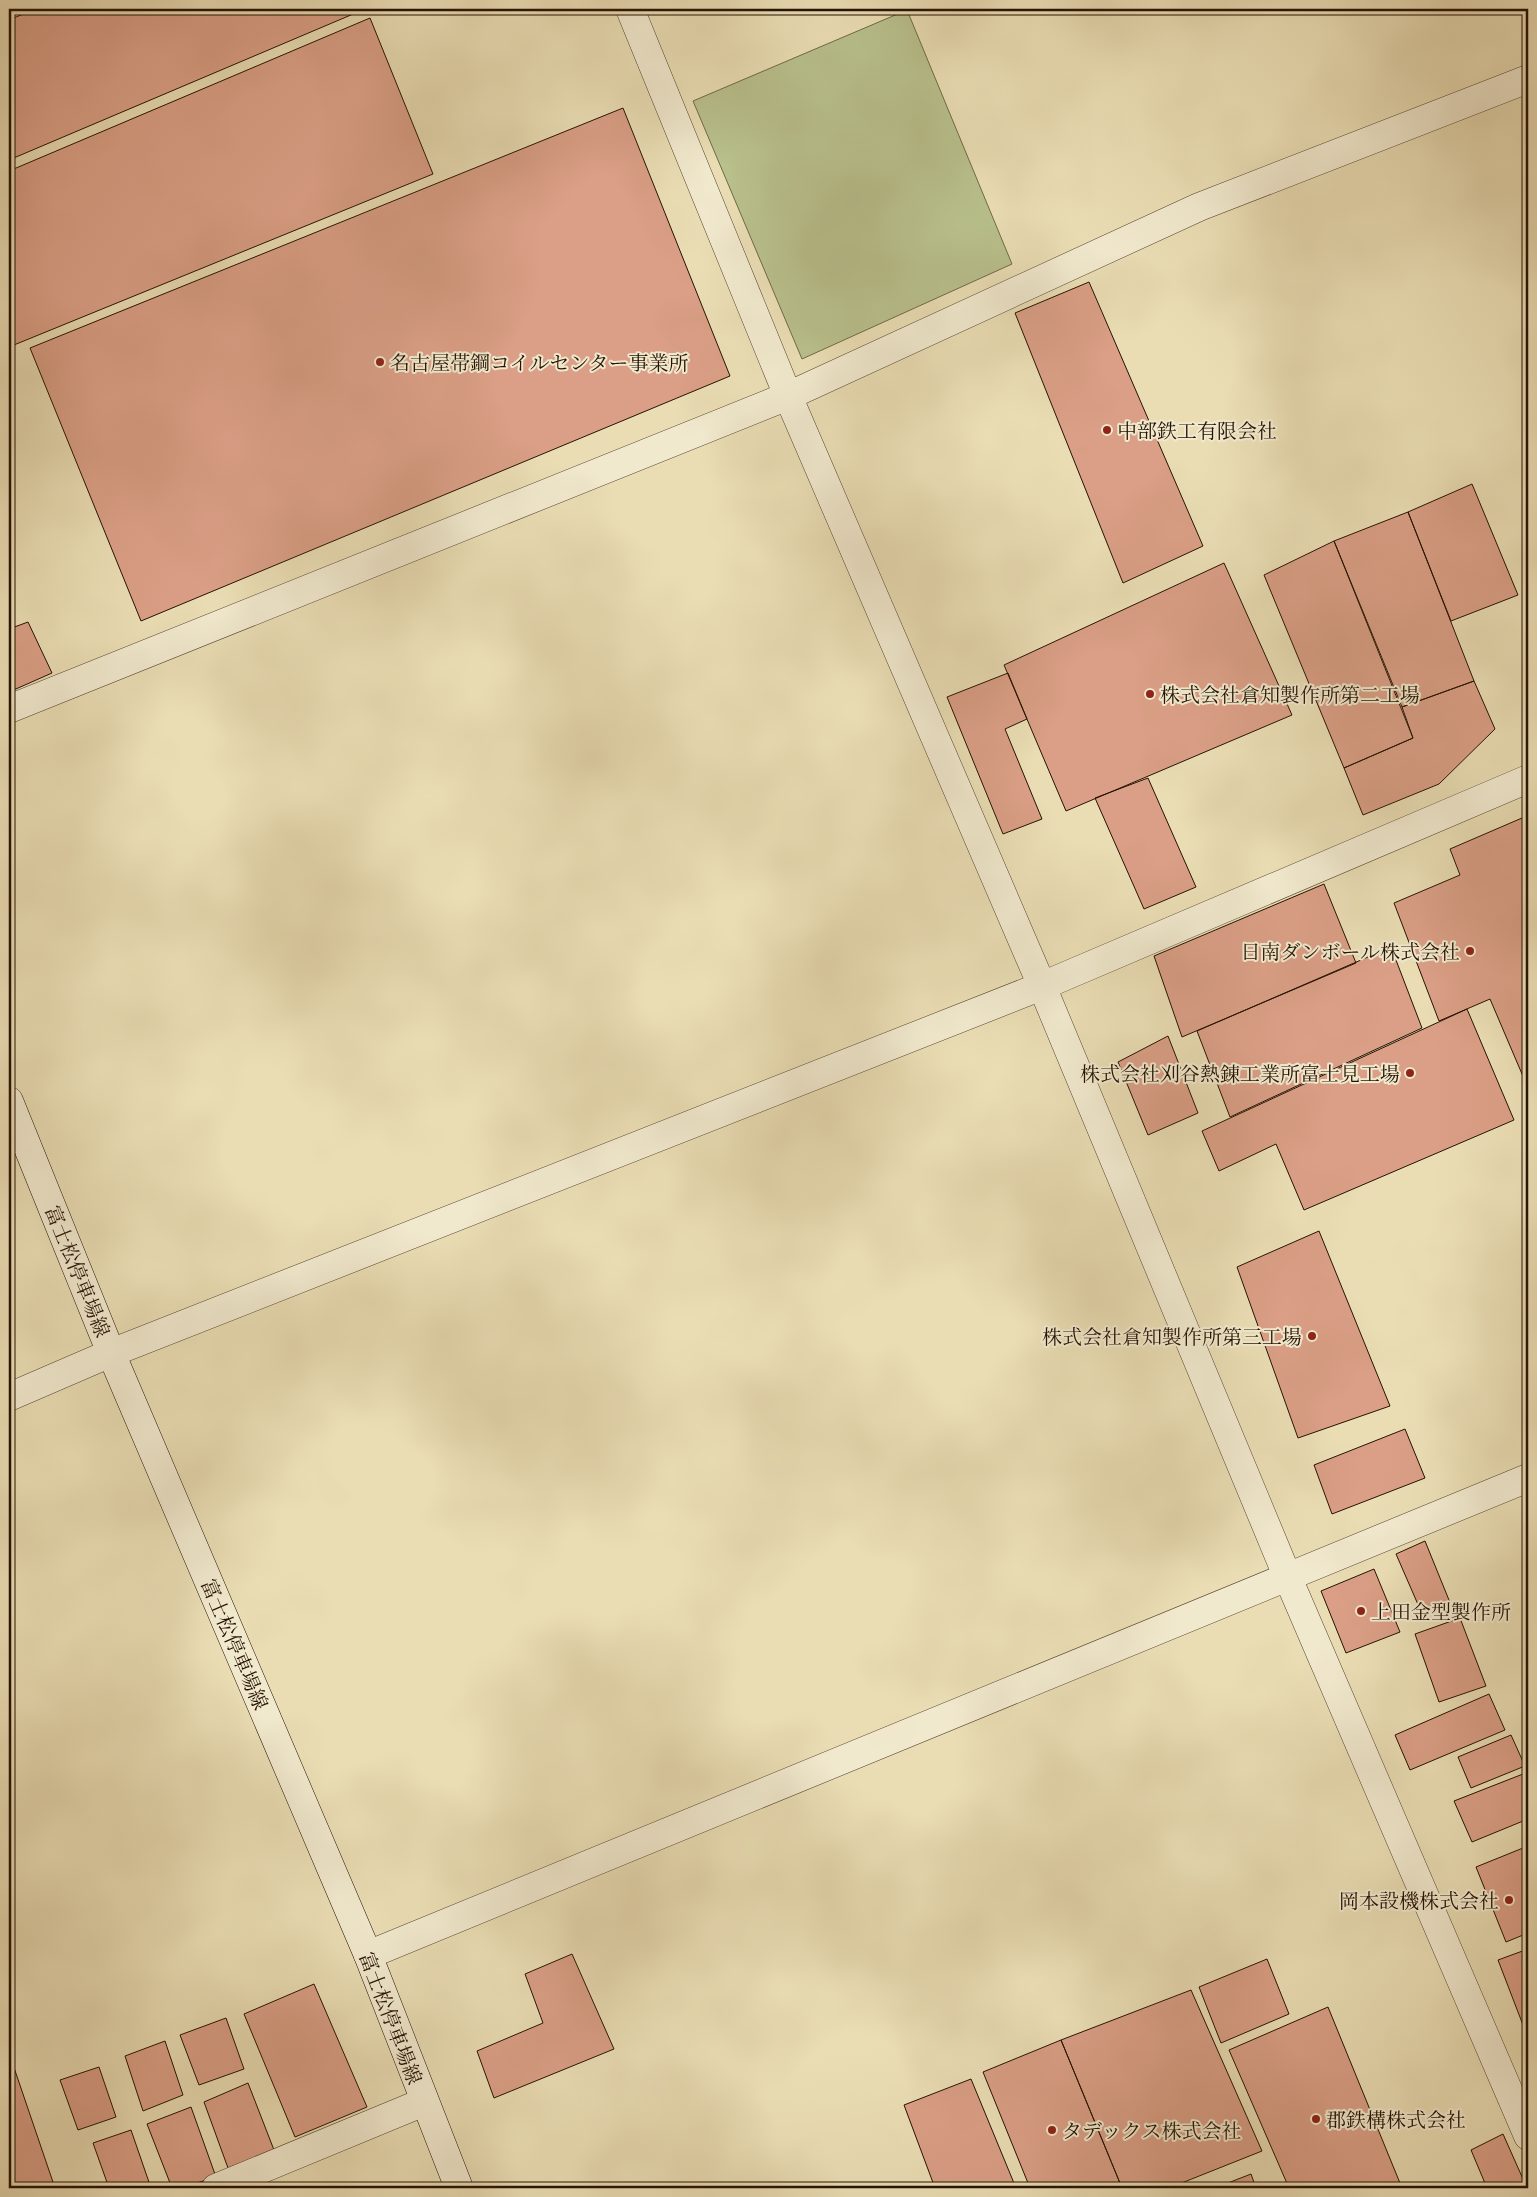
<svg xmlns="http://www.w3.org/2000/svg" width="1537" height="2197" viewBox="0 0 1537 2197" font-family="'Gentium Book Plus','Noto Serif JP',serif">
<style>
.green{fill:#b8c08c;stroke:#6e6948}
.building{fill:#da9f86;stroke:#251203}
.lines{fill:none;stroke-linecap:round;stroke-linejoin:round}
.minor-casing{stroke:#56452f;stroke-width:29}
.secondary-casing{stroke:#251203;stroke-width:29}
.minor{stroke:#f1e9ce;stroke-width:28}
.secondary{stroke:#f1e9ce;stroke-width:28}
.poi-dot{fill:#8f2418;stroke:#f1e9ce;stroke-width:2}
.labels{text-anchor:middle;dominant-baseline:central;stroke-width:4;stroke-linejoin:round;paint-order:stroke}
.poi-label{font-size:20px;fill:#251203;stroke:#f1e9ce;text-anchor:start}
.street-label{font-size:20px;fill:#251203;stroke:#f1e9ce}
</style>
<rect width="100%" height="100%" fill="#eaddb4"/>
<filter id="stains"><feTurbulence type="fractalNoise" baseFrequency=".004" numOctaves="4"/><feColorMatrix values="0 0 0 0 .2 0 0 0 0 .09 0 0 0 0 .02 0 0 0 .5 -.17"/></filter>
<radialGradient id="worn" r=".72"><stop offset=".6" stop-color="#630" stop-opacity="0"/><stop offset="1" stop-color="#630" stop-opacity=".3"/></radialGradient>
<!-- green -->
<path class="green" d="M 907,10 L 1012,264 L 802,359 L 693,101 Z"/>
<!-- building -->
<path class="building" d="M 35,9 L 365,9 L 9,160 L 9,20 Z
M 370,18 L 433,174 L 9,347 L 9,171 Z
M 623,108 L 730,376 L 141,621 L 30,348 Z
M 1089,282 L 1203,546 L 1123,583 L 1015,313 Z
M 1472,484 L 1518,595 L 1451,621 L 1408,512 Z
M 1408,512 L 1474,681 L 1402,707 L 1334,541 Z
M 1334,541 L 1413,738 L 1344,768 L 1264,575 Z
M 1224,563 L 1292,715 L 1066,811 L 1004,665 Z
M 28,622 L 52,673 L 9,692 L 9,629 Z
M 1008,673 L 1027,719 L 1005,729 L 1042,819 L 1003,834 L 947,697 Z
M 1474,681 L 1495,729 L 1439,784 L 1363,815 L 1344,768 L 1413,738 L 1402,707 Z
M 1148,778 L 1196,887 L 1144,909 L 1095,798 Z
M 1522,818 L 1528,834 L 1528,1088 L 1490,999 L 1439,1021 L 1394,903 L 1460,875 L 1450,849 Z
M 1324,884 L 1356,963 L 1182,1037 L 1154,956 Z
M 1391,947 L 1422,1028 L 1230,1117 L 1197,1031 Z
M 1467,1009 L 1514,1120 L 1304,1210 L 1276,1144 L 1219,1171 L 1202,1131 Z
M 1168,1036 L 1198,1113 L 1148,1135 L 1118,1062 Z
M 1319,1231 L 1390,1406 L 1298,1438 L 1237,1267 Z
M 1405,1429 L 1425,1478 L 1332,1514 L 1314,1465 Z
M 1425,1541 L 1451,1605 L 1423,1616 L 1396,1554 Z
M 1374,1569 L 1400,1632 L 1346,1653 L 1321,1591 Z
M 1460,1618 L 1486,1686 L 1439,1702 L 1415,1634 Z
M 1489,1694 L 1505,1730 L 1410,1770 L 1395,1735 Z
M 1511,1735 L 1525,1766 L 1471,1788 L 1458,1757 Z
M 1523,1774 L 1528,1786 L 1528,1819 L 1472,1842 L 1454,1801 Z
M 1528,1846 L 1528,1933 L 1506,1942 L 1476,1867 Z
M 1528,1949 L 1528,2038 L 1498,1960 Z
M 572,1954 L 614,2049 L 494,2098 L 477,2051 L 543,2023 L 525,1974 Z
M 1267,1959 L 1289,2014 L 1221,2043 L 1199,1987 Z
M 314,1984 L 367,2107 L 295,2137 L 244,2014 Z
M 1191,1990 L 1262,2151 L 1169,2188 L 1122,2188 L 1061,2040 Z
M 1328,2007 L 1402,2188 L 1289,2188 L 1229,2050 Z
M 226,2018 L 244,2069 L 199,2085 L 180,2035 Z
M 1061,2040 L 1122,2188 L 1030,2188 L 983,2072 Z
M 165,2041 L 183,2095 L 143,2111 L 125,2056 Z
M 9,2053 L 55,2188 L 9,2188 Z
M 99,2067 L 116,2117 L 78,2130 L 60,2080 Z
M 971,2079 L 1016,2188 L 935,2188 L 904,2105 Z
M 248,2083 L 274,2150 L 228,2168 L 204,2102 Z
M 191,2107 L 216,2177 L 181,2188 L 172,2188 L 147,2124 Z
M 131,2130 L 151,2188 L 109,2188 L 93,2143 Z
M 1503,2134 L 1527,2188 L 1487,2188 L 1471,2150 Z
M 1251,2174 L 1256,2188 L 1215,2188 Z"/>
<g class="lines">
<!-- minor casing -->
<g class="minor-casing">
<path id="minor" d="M 630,9 L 788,396 L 1042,986 L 1288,1578 L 1528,2136
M 9,709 L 788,396 L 1199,207 L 1528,79
M 9,1397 L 111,1353 L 1042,986 L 1528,779
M 368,1955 L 1528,1478
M 216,2188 L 424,2102"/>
</g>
<!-- secondary casing -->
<g class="secondary-casing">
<path id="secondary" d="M 9,1101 L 111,1353 L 368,1955 L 459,2188"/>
</g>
<!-- minor -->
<use href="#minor" class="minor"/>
<!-- secondary -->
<use href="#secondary" class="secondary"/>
</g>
<!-- markers -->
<g class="poi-dot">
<circle cx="380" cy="362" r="5"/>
<circle cx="1107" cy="430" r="5"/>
<circle cx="1150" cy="694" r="5"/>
<circle cx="1470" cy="951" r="5"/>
<circle cx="1410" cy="1073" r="5"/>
<circle cx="1312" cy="1336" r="5"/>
<circle cx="1361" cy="1611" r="5"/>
<circle cx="1509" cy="1900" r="5"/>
<circle cx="1316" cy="2119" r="5"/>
<circle cx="1052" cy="2130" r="5"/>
</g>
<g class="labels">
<!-- poi labels -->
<g class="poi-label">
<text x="390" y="362">名古屋帯鋼コイルセンター事業所</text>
<text x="1117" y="430">中部鉄工有限会社</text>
<text x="1160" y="694">株式会社倉知製作所第二工場</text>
<text x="1460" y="951" text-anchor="end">日南ダンボール株式会社</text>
<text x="1400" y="1073" text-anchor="end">株式会社刈谷熱錬工業所富士見工場</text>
<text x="1302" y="1336" text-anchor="end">株式会社倉知製作所第三工場</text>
<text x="1371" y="1611">上田金型製作所</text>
<text x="1499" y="1900" text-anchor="end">岡本設機株式会社</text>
<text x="1326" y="2119">郡鉄構株式会社</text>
<text x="1062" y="2130">タデックス株式会社</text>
</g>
<!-- street labels -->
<g class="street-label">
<text transform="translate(78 1271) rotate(68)">富士松停車場線</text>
<text transform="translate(235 1644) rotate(67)">富士松停車場線</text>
<text transform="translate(391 2018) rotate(69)">富士松停車場線</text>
</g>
</g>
<!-- margin -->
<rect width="1537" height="2197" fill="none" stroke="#eaddb4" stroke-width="30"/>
<rect x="10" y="10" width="1517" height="2177" fill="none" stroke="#251203" stroke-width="2.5"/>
<rect x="15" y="15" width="1507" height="2167" fill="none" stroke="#251203"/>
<rect width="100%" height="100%" filter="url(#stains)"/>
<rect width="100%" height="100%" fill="url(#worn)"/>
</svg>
